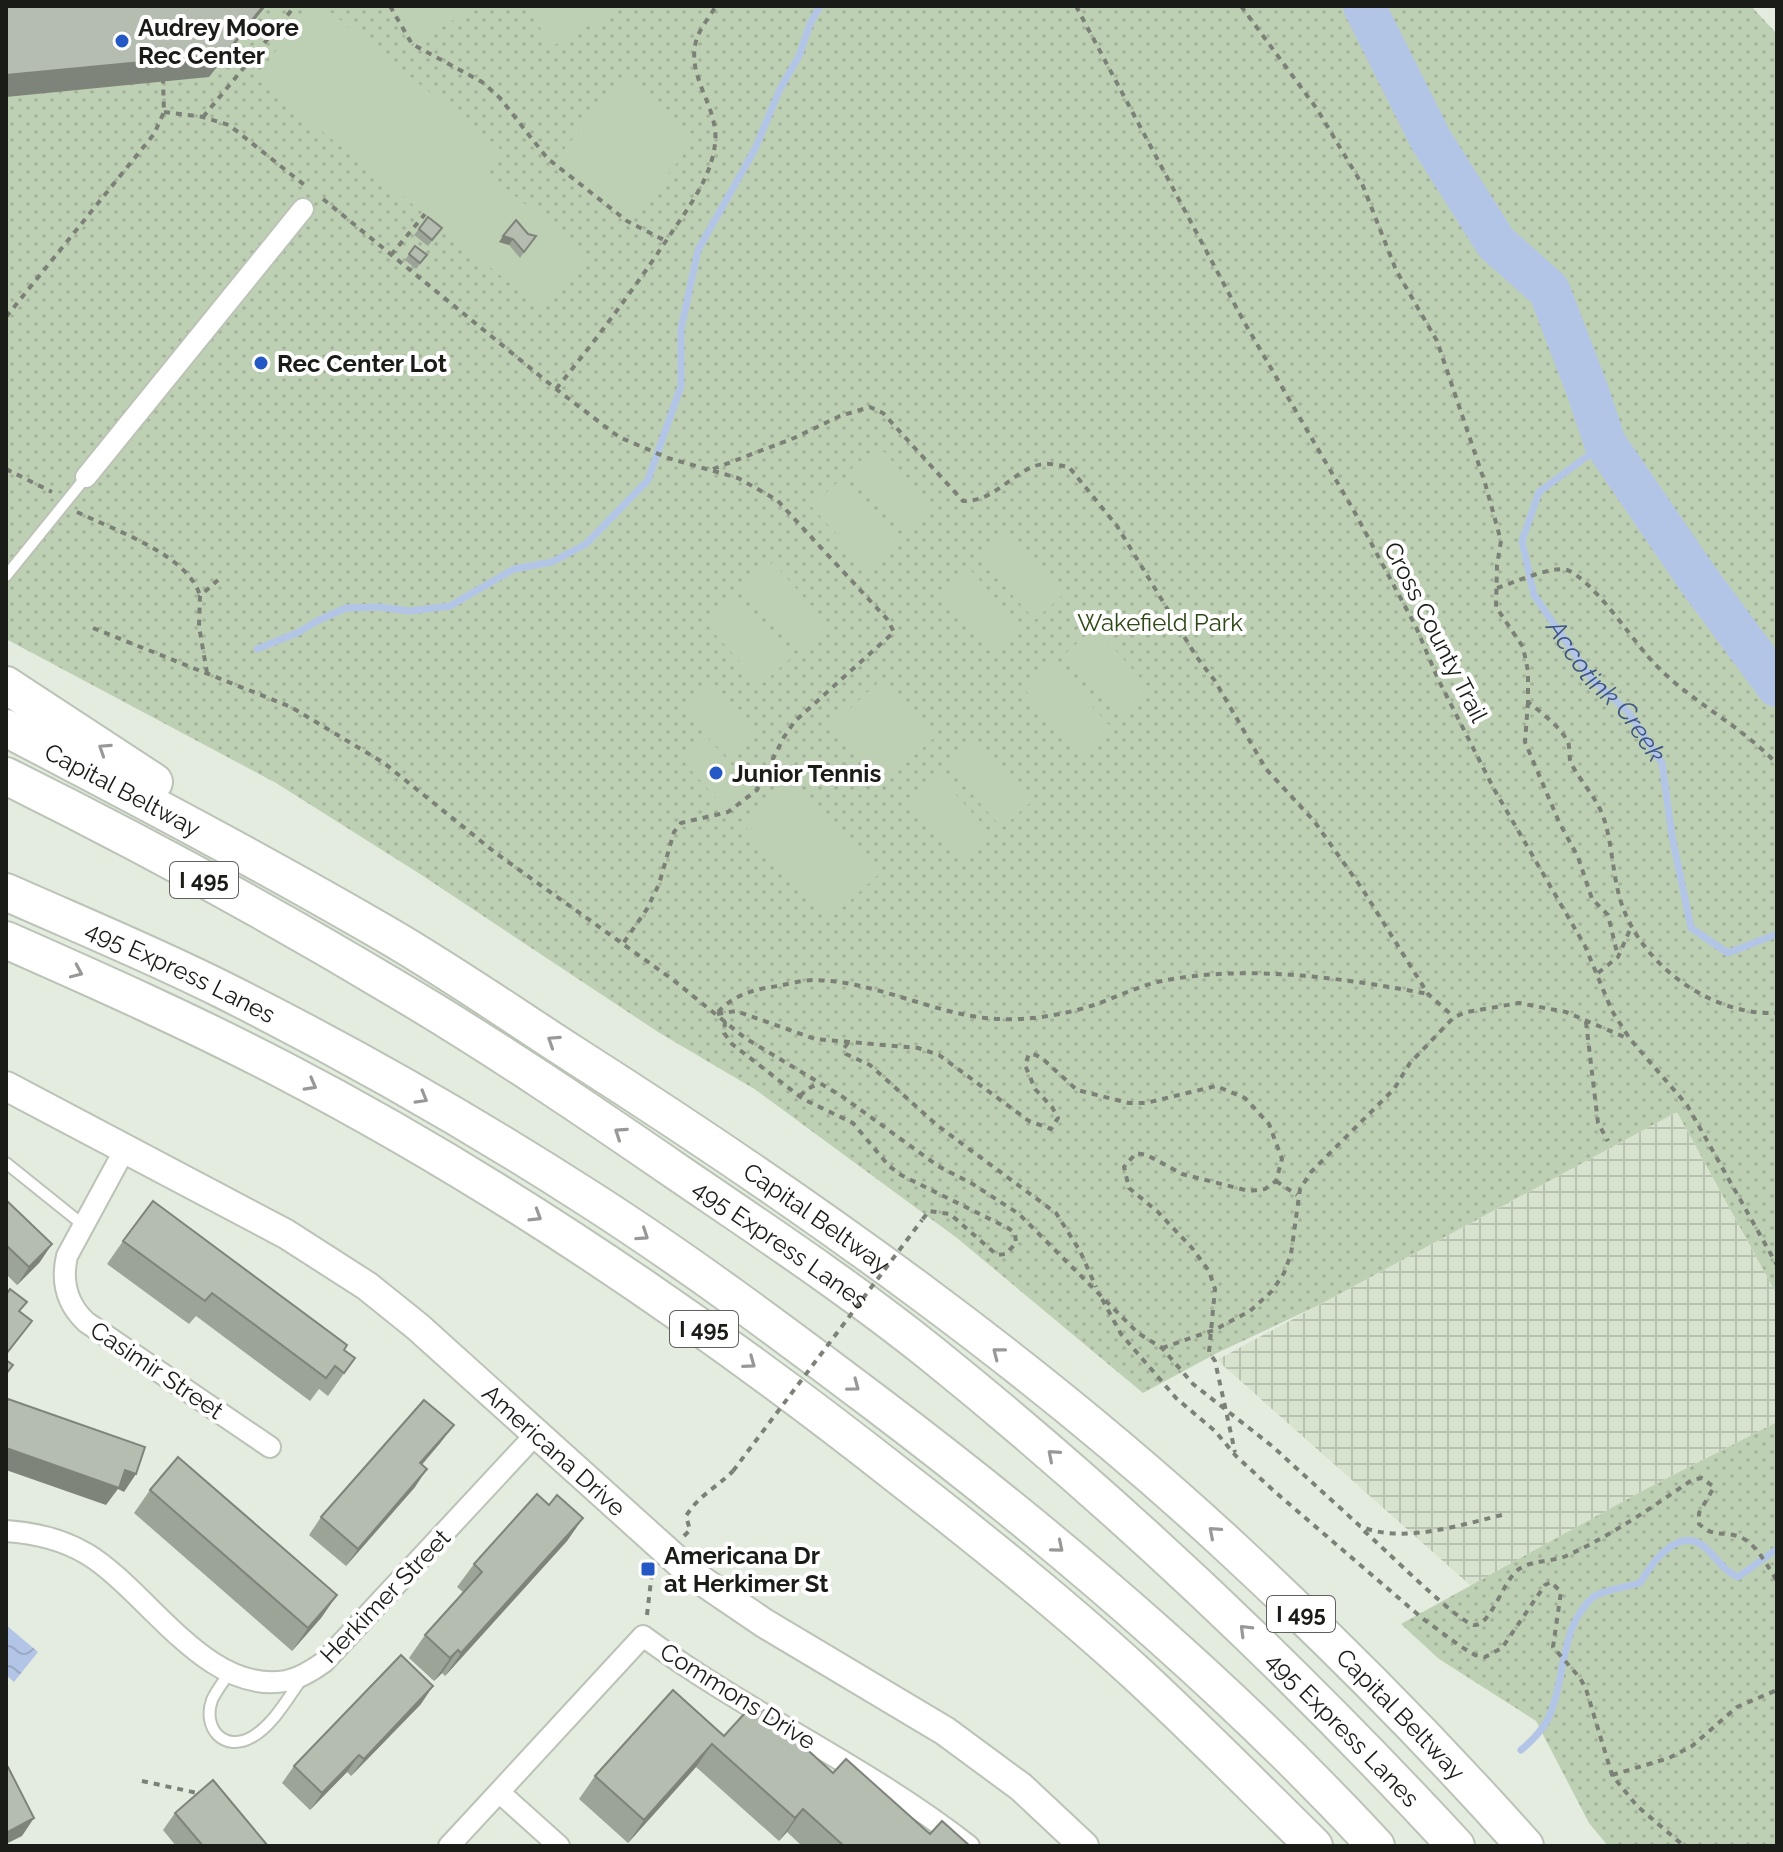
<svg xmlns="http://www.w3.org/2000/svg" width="1783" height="1852" viewBox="0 0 1783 1852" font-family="Raleway,sans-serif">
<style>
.industrial{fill:url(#industrial-grid)}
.park{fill:url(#park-dots)}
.garden{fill:#bed0b3}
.water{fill:url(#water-waves)}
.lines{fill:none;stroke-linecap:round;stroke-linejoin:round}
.stream{stroke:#b3c5e7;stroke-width:7}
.river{stroke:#b3c5e7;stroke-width:42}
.lane-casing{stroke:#bbc3b6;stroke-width:14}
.street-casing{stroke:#bbc3b6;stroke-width:24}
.secondary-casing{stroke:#bbc3b6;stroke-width:32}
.highway-casing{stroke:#bbc3b6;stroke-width:40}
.path{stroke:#7c8178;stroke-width:4;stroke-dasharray:6 6;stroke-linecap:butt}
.lane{stroke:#fff;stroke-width:10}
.street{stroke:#fff;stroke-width:20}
.secondary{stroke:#fff;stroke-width:28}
.highway{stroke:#fff;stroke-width:36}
.path-bridge{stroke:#7c8178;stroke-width:4;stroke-dasharray:6 6;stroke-linecap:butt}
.wall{fill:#9ca397}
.shaded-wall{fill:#7f847b}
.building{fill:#b5bdb0;stroke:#7f847b;stroke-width:2}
.oneway{stroke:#989997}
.poi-dot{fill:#2458c5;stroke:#fff;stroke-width:3}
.labels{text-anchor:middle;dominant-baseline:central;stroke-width:8;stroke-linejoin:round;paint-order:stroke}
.shield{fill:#fff;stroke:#5e605d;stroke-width:2}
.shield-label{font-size:22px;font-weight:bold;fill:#191c17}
.poi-label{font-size:24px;font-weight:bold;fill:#191c17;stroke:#fff;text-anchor:start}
.park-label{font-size:24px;fill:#2d4716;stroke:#fff}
.street-label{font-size:24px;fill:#191c17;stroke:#fff}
.water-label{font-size:26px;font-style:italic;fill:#3e5684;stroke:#fff}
</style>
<defs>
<pattern id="industrial-grid" width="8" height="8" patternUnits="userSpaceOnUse" patternTransform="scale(2)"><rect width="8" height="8" fill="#d7e3cf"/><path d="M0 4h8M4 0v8" fill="none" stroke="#b8c2b1"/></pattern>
<pattern id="park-dots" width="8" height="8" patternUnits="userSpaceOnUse" patternTransform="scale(2)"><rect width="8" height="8" fill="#bed0b3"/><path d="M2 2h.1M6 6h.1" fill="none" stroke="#a3b299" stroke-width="1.8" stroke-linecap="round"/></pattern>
<pattern id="water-waves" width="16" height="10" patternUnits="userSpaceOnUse" patternTransform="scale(2)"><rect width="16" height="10" fill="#b3c5e7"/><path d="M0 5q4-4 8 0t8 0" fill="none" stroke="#99a9c5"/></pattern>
</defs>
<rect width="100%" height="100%" fill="#e4ecdf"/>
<!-- industrial -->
<path class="industrial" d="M 1677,1112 L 1777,1295 L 1777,1422 L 1640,1492 L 1471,1586 L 1217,1360 Z"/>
<!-- park -->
<path class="park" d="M 6,6 L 1751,6 L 1777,34 L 1777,1295 L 1677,1112 L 1317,1306 L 1217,1353 L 1143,1393 L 957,1238 L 756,1090 L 658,1032 L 420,874 L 276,783 L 6,639 Z
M 1777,1422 L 1777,1846 L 1608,1846 L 1589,1823 L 1536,1721 L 1439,1659 L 1401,1624 L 1640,1492 Z"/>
<!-- garden -->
<path class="garden" d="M 312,6 L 323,6 L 505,153 L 488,174 L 588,255 L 543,310 L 255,77 Z
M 388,6 L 471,6 L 473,9 L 410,45 Z
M 528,6 L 624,6 L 551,47 Z
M 623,77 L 697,138 L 628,224 L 553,163 Z
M 878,445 L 934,508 L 905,534 L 848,472 Z
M 840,480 L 896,542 L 867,568 L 811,506 Z
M 1008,531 L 1064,594 L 1035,620 L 979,558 Z
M 773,562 L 828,625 L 799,651 L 743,589 Z
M 968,567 L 1023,630 L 994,656 L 938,593 Z
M 734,597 L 790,659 L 761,685 L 705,623 Z
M 1095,627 L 1151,690 L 1122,716 L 1066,653 Z
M 1054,664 L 1110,726 L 1081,753 L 1025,690 Z
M 711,680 L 756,730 L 730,753 L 685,703 Z
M 881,680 L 934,738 L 886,781 L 833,724 Z
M 706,736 L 751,786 L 726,809 L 681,759 Z
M 975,739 L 1031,802 L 1002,828 L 946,765 Z
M 937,773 L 993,836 L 964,862 L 908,799 Z
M 789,778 L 878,875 L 830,919 L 741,822 Z"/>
<!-- water -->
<path class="water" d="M 6,1625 L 38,1652 L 14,1682 L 6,1675 Z"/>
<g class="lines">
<!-- stream -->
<g class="stream">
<path id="s1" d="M 1605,443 L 1539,492 L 1522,541 L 1534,595 L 1591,678 L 1628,712 L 1662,763 L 1672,836 L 1691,928 L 1728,953 L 1777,934"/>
<path d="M 257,649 L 297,633 L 319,620 L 346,608 L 379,607 L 410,611 L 450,606 L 514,569 L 552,562 L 586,544 L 648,480 L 681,386 L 681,329 L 698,250 L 755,149 L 780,89 L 799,56 L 810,24 L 820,6"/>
<path d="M 1521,1750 C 1533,1740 1546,1726 1551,1712 C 1566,1674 1560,1627 1593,1597 C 1600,1591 1630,1586 1640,1583 C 1654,1559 1682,1522 1709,1551 C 1720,1562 1723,1570 1738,1577 L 1777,1549"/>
</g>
<!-- river -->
<path class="river" d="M 1364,6 L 1431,140 L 1496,243 L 1549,290 L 1587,389 L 1605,443 L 1698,579 L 1777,686"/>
<!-- lane casing -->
<g class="lane-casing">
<path id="lane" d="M 6,576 L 86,477
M 6,1163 L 82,1224
M 229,1673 C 224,1681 216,1691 212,1700 C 202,1728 224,1753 252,1737 C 273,1725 287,1699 301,1680"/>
</g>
<!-- street casing -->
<g class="street-casing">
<path id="street" d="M 86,477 L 303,209
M 125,1149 L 67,1256 C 61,1282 67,1304 86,1322 L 270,1447
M 6,1531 C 35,1533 62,1539 87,1554 C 148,1591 206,1695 286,1681 C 301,1678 313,1670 324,1662 L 536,1434
M 499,1792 L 643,1636 C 747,1713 867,1766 969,1846
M 449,1846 L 499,1792 L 559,1846"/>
</g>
<!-- secondary casing -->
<g class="secondary-casing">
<g id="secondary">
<path id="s2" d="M 6,1086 L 286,1234 L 367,1286 L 418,1327 L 692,1574 L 764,1623 L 945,1731 L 1021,1787 L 1084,1846"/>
</g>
</g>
<!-- highway casing -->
<g class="highway-casing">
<g id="highway">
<path d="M 6,685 L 154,782"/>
<path id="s3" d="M 6,728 C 130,793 254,858 375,928 C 444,967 509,1013 576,1056 C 805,1202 1039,1368 1238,1554 C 1338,1647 1434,1744 1525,1846"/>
<path id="s4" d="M 6,776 C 139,842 270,913 398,990 C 494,1047 587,1110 680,1174 C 765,1232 851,1289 932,1354 C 1119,1505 1293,1670 1456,1846"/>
<path id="s5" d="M 6,892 C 78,924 151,954 221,989 C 347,1052 470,1122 588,1198 C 688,1262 783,1333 877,1404 C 1054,1538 1225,1683 1376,1846"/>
<path d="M 6,940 C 99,981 193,1023 283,1070 C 502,1184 706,1324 900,1477 C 980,1539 1060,1603 1135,1672 C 1196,1728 1255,1788 1314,1846"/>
</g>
</g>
<!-- path -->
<path class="path" d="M 390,6 L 412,44 L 482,82 L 500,98 L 547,158 L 627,221 L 666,241
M 1076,6 L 1243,320 L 1354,511 L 1416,627 L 1438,679 L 1494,789 L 1585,946 L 1612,1011 L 1630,1039 L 1687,1105 L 1777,1265
M 1241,6 L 1317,109 L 1363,186 L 1396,270 L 1437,341 L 1485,483 L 1501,541 L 1497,565 L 1496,607 L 1523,647 L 1528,671 L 1528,702 C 1542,713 1558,725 1567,740 C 1571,747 1568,756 1571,763 C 1580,781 1596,797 1603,816 C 1613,844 1612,876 1622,905 C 1643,966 1712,1016 1777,1013
M 164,112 L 203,117 L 229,125 L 307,187
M 203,117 L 295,6
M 323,199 L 556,389 L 619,437 L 668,458 L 738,478 L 777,500 L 887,619 L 894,632 L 795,721 L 784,737 L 757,790 L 728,812 L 681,823 L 674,832 L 659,884 L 647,909 L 622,945
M 391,255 L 425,214
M 6,317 L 154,134 L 164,112 L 163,81
M 556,389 C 595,341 631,293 666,241 C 685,212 711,180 715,144 C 720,107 684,76 697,38 C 701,27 710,16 716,6
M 6,469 L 52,492
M 713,469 L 794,438 L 840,416 L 870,407 L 883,413 L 963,501 C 997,502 1015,467 1044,464 C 1051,463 1062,466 1069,467 L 1117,526 L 1196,656 L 1215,681 L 1266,769 L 1314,821 L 1363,890 L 1428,994 L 1454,1017
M 77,512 C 114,530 189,555 200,596
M 1497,588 C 1513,583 1553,565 1567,570 C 1591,579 1628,633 1646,654 C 1682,698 1738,722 1777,764
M 93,628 L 291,707 L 384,763 L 497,854 L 672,979 L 745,1038 L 843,1097 L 938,1166 L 971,1183 L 1019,1214 L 1138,1333 L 1162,1348 L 1193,1384 L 1272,1446 L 1360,1526 C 1402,1545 1463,1524 1506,1514
M 207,673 L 199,626 L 200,596 L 218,580
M 1528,702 L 1525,742 L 1559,822 L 1578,857 L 1592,899 L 1608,915 L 1618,957
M 1598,973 L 1618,957 L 1632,925
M 718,1012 C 735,994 755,989 778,986 C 789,984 802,980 814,980 C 873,981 927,1011 985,1018 C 1020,1022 1061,1016 1094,1005 C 1117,997 1138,986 1162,981 C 1247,964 1344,978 1428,994
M 717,1014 L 736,1011 L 815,1039 L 918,1048 L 939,1055 L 1029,1121 L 1051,1129 L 1058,1118 L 1052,1107 L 1035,1089 L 1025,1065 L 1029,1054 L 1036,1055 L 1044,1060 L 1077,1090 L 1129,1103 L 1146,1103 L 1216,1086 L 1245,1098 L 1269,1124 L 1282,1159 L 1276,1181 L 1265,1189 L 1249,1191 L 1182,1174 L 1147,1155 L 1136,1153 L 1124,1167 L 1129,1188 L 1158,1212 L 1192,1248 L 1209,1271 L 1215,1289 L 1209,1352 L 1215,1361 L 1235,1452
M 725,1021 L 724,1033 L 732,1044 L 803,1099 L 853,1123 L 889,1166 L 901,1175 L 1008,1228 L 1015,1233 L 1016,1243 L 1006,1254 L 997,1255 L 950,1214 L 929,1211 L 922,1220
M 1586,1022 L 1598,1123 L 1608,1141
M 848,1043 L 844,1048 L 846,1054 L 870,1065 L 938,1126 L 1056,1213 L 1080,1251 L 1096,1287
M 800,1096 L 807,1089 L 820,1083
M 1276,1181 L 1297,1195
M 1102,1299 L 1121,1334 L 1176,1398 L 1215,1431 L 1236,1456 L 1274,1491 L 1422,1618 L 1460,1646 L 1475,1655 L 1485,1657 L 1502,1648 L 1545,1585 L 1551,1582 L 1561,1592 L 1553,1647 L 1580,1678 L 1586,1689 L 1612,1775 L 1637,1806 L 1684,1846
M 1162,1348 L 1214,1330 L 1250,1311 L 1272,1291 L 1284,1273 L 1291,1254 L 1300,1189 L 1311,1172 L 1394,1089 L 1410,1063 L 1454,1017 L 1467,1012 L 1519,1003 L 1566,1012 L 1629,1039
M 1364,1531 C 1381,1545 1461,1626 1475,1625 C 1492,1624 1503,1580 1519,1569 C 1532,1560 1552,1562 1566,1556 C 1611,1536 1652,1507 1692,1480 L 1702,1478 L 1714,1487 L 1699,1513 L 1699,1524 C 1716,1539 1722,1530 1740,1537 C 1756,1543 1768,1567 1777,1581
M 684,1536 L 690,1530 L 686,1516 C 699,1495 716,1488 733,1471
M 647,1615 L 652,1572
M 1612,1775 L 1669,1758 L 1692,1746 L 1737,1707 L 1777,1690
M 142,1781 L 202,1794"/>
<!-- lane -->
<use href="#lane" class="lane"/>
<!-- street -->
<use href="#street" class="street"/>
<!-- secondary -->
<use href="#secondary" class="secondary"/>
<!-- highway -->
<use href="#highway" class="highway"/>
<!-- path-bridge -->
<path class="path-bridge" d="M 733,1471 L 922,1220"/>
</g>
<!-- wall -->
<path class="wall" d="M 428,217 L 442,228 L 428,246 L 414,235 Z
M 528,234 L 536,236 L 520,258 L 509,245 L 499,242 Z
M 415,246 L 427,255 L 416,269 L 405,260 Z
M 6,1200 L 40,1262 L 17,1285 L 6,1274 Z
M 123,1241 L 344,1350 L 355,1358 L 328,1396 L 319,1389 L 310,1401 L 196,1316 L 189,1324 L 107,1264 Z
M 441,1442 L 422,1465 L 415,1487 L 346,1566 L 309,1535 L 321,1517 Z
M 150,1490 L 337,1595 L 321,1618 L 292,1651 L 134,1513 Z
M 549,1505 L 583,1518 L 567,1541 L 445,1676 L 442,1673 L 434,1681 L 409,1658 L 425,1635 L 463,1592 L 457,1587 L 474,1564 Z
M 421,1704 L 351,1776 L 347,1772 L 310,1810 L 282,1783 L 294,1766 Z
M 724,1736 L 833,1773 L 930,1834 L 970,1846 L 802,1846 L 787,1832 L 779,1841 L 696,1767 L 628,1843 L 579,1799 L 595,1776 Z
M 175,1813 L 268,1846 L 176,1846 L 163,1830 Z"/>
<!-- shaded-wall -->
<path class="shaded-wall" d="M 263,6 L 266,6 L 209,77 L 6,97 L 6,75 Z
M 503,236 L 513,239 L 509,245 L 499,242 Z
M 52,1244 L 40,1262 L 17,1285 L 29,1267 Z
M 454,1425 L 441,1442 L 408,1480 L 420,1463 Z
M 6,1448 L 125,1470 L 136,1474 L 124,1492 L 118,1489 L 106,1505 L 6,1470 Z
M 427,1469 L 415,1487 L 346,1566 L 358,1549 Z
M 583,1518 L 567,1541 L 445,1676 L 461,1653 Z
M 337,1595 L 321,1618 L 292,1651 L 308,1628 Z
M 458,1650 L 442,1673 L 434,1681 L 450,1658 Z
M 433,1686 L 421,1704 L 351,1776 L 364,1759 Z
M 712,1744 L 696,1767 L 628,1843 L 644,1820 Z
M 359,1755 L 347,1772 L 310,1810 L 322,1793 Z
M 803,1809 L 787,1832 L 779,1841 L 795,1818 Z
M 34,1818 L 22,1836 L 6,1844 L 6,1833 Z"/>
<!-- building -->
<path class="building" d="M 6,6 L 263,6 L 225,54 L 6,75 Z
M 428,217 L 442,228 L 432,240 L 419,229 Z
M 516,220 L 528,234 L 536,236 L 524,252 L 513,239 L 503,236 Z
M 415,246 L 427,255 L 420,263 L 409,254 Z
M 6,1200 L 52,1244 L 29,1267 L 6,1245 Z
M 153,1201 L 347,1345 L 344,1350 L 355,1358 L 344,1373 L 335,1366 L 326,1378 L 212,1293 L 205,1301 L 123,1241 Z
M 10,1289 L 27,1302 L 19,1311 L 32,1321 L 6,1354 L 6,1295 Z
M 6,1360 L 13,1365 L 6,1374 Z
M 8,1399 L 145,1447 L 136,1474 L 125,1470 L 119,1488 L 6,1448 L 6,1403 Z
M 424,1400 L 454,1425 L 420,1463 L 427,1469 L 358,1549 L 321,1517 Z
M 178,1457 L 337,1595 L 308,1628 L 150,1490 Z
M 537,1494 L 549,1505 L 557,1495 L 583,1518 L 461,1653 L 458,1650 L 450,1658 L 425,1635 L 482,1572 L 474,1564 Z
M 401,1655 L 433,1686 L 364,1759 L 359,1755 L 322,1793 L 294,1766 Z
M 673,1690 L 724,1736 L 755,1702 L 833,1773 L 846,1759 L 930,1834 L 942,1821 L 970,1846 L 844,1846 L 803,1809 L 795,1818 L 712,1744 L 644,1820 L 595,1776 Z
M 8,1767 L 34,1818 L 6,1833 L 6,1768 Z
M 213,1780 L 268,1846 L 203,1846 L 175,1813 Z"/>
<!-- one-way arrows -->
<defs><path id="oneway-chevron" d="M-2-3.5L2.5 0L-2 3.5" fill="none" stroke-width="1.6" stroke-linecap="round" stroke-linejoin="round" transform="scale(2)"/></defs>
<g class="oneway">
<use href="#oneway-chevron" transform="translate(104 749) rotate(-147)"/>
<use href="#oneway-chevron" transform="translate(77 972) rotate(24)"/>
<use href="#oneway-chevron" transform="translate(553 1041) rotate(-147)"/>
<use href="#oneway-chevron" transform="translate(311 1085) rotate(29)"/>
<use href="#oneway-chevron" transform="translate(422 1098) rotate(30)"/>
<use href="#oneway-chevron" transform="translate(620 1133) rotate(-146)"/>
<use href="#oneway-chevron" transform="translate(536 1216) rotate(32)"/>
<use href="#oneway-chevron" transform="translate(643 1235) rotate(34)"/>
<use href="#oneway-chevron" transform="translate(998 1353) rotate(-142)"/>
<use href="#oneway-chevron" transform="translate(750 1363) rotate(36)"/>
<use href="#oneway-chevron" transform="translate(854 1386) rotate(37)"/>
<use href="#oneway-chevron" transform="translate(1053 1455) rotate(-139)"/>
<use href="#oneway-chevron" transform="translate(1214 1532) rotate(-139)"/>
<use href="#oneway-chevron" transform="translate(1058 1547) rotate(40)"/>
<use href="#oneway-chevron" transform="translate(1245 1630) rotate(-135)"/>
</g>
<!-- markers -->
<g class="poi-dot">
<circle cx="122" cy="41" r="8"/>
<circle cx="261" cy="363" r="8"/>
<circle cx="716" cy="773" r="8"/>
<rect x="640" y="1561" width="16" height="16" rx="4"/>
</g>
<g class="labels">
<!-- shield labels -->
<g class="shield">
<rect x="170" y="862" width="68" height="36" rx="6"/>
<rect x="670" y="1311" width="68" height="36" rx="6"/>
<rect x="1267" y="1596" width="68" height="36" rx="6"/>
</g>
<g class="shield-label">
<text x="204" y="880">I 495</text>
<text x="704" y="1329">I 495</text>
<text x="1301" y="1614">I 495</text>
</g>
<!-- poi labels -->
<g class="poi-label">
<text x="138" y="27">Audrey Moore<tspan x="138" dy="28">Rec Center</tspan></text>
<text x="277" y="363">Rec Center Lot</text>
<text x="732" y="773">Junior Tennis</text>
<text x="664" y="1555">Americana Dr<tspan x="664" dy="28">at Herkimer St</tspan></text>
</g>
<!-- park labels -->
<g class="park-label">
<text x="1160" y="622">Wakefield Park</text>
</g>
<!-- street labels -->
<g class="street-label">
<text transform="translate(1436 632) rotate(63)">Cross County Trail</text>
<text stroke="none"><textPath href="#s3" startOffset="132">Capital Beltway</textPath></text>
<text stroke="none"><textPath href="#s5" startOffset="192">495 Express Lanes</textPath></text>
<text stroke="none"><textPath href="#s3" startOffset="948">Capital Beltway</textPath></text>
<text stroke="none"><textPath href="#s4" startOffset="906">495 Express Lanes</textPath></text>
<text transform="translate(157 1370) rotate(34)">Casimir Street</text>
<text stroke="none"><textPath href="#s2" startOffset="662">Americana Drive</textPath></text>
<text transform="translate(385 1596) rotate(-46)">Herkimer Street</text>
<text transform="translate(738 1696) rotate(32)">Commons Drive</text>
<text stroke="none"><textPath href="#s3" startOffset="1716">Capital Beltway</textPath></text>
<text stroke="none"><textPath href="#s4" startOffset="1650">495 Express Lanes</textPath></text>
</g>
<!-- water labels -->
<g class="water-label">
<text stroke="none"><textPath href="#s1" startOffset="310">Accotink Creek</textPath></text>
</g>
</g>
<!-- border -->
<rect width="1783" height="1852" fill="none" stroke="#191c17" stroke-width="16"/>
</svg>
